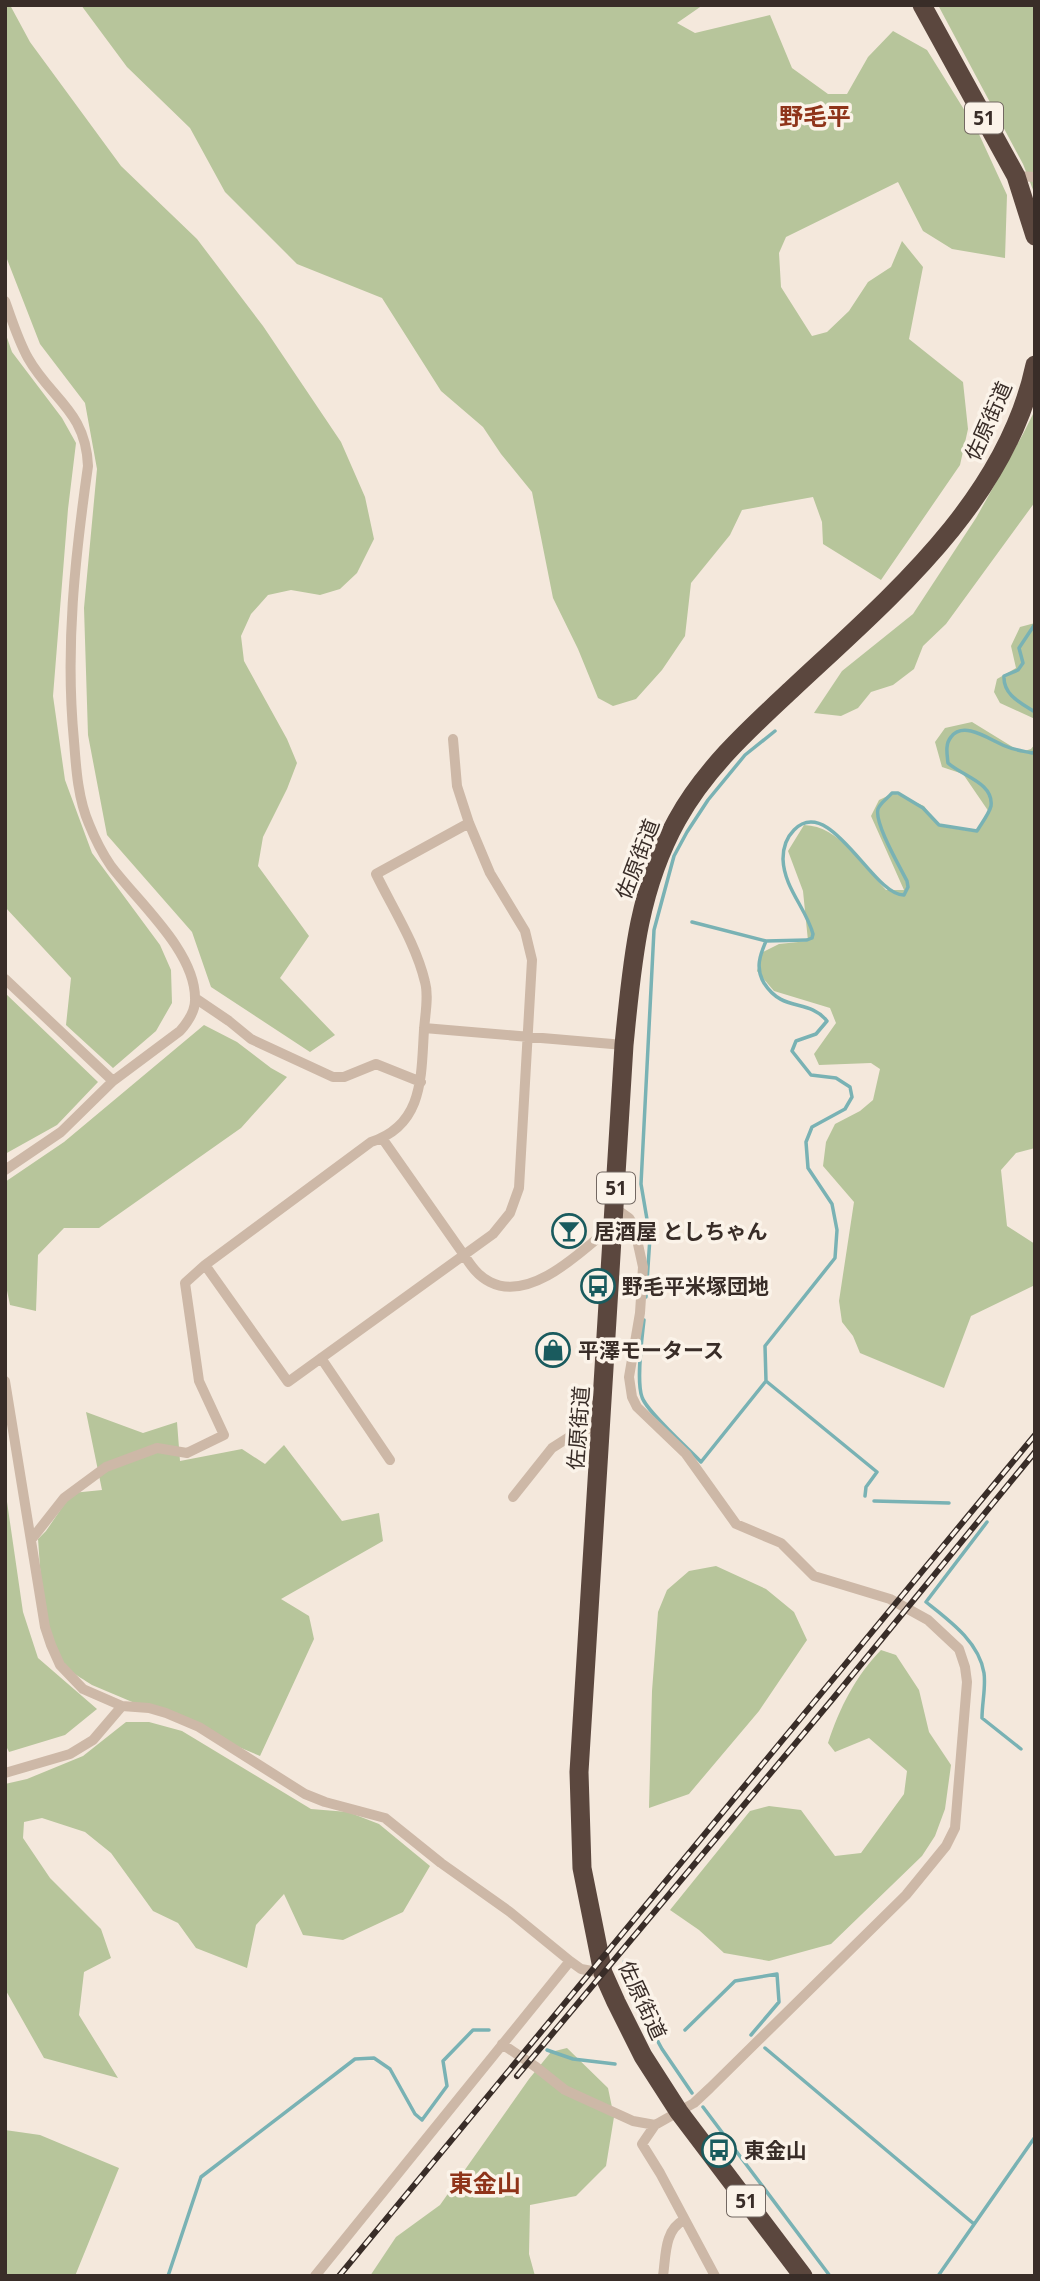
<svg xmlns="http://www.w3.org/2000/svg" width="1040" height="2281" viewBox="0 0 1040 2281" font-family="'Open Sans','Noto Sans JP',sans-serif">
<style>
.green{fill:#b7c59b}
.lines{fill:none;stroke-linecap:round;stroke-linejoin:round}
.stream{stroke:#79b2b4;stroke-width:3.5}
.street{stroke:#cdb8a7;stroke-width:10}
.highway{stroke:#5b473e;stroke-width:19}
.rail-casing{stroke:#392d28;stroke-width:6}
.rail{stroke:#fbf3e9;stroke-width:3.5;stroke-dasharray:10;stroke-linecap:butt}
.labels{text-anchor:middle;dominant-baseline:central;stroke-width:7;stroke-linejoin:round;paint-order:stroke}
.shield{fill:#fbf3e9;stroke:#736862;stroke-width:2}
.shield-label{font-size:19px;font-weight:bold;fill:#392d28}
.street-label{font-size:21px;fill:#392d28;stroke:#fbf3e9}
.poi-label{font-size:21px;font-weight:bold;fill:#392d28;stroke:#fbf3e9;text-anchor:start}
.quarter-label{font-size:24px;font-weight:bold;fill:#8f341a;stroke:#fbf3e9}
</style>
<rect width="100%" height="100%" fill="#f4e8dc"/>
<!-- green -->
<path class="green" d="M 5,5 L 10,5 L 30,42 L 121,166 L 197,239 L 263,326 L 341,442 L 365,497 L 374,539 L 357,573 L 340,589 L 320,595 L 291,590 L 268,595 L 251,614 L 241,636 L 244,661 L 287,739 L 297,763 L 287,789 L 263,837 L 258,866 L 309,936 L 280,978 L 335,1035 L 310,1052 L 211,987 L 192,932 L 107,835 L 88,735 L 84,608 L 97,469 L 85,403 L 40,344 L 5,254 Z
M 81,5 L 703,5 L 677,23 L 695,33 L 770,15 L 792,68 L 828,94 L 847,94 L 868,57 L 893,31 L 927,50 L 978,132 L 1007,195 L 1005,258 L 952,249 L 923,231 L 898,182 L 786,237 L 779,253 L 781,287 L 812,336 L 827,332 L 849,311 L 868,282 L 891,267 L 902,241 L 923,267 L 909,339 L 963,382 L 968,429 L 960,465 L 881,580 L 823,544 L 822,522 L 813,497 L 742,510 L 730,535 L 691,583 L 685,636 L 662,670 L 636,699 L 613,706 L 598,698 L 578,649 L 553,598 L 532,492 L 501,454 L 483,427 L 441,391 L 382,298 L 297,264 L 225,192 L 190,128 L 127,67 Z
M 938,5 L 1035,5 L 1035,195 L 1023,164 Z
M 5,332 L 12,352 L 62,418 L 76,443 L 68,509 L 53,696 L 65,780 L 92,853 L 160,945 L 171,970 L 172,1003 L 156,1031 L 113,1068 L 66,1025 L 71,978 L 5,907 Z
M 1035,410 L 1035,502 L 946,624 L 923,646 L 914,669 L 893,685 L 871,692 L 858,708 L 841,716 L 814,713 L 842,671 L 913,614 L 976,518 L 1023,434 Z
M 1035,623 L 1035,719 L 1000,703 L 994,692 L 997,679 L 1016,668 L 1011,646 L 1020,627 Z
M 972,722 L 1021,752 L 1031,749 L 1035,744 L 1035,1148 L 1016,1153 L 1001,1170 L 1007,1226 L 1035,1244 L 1035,1285 L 971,1316 L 944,1388 L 860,1353 L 853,1336 L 842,1322 L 839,1301 L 854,1202 L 823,1166 L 826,1142 L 835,1124 L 860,1111 L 873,1100 L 880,1069 L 871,1063 L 819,1065 L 814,1054 L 836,1023 L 830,1008 L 774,991 L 757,971 L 763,952 L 779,944 L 808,941 L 803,891 L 788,851 L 804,825 C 840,826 863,866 886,890 L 904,890 L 871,816 L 879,800 L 894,793 L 924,806 L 938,826 L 976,832 L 989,812 L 963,774 L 942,767 L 935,742 L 945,728 Z
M 5,993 L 98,1082 L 57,1125 L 5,1154 Z
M 204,1025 L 237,1042 L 271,1068 L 287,1077 L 241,1128 L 99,1228 L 64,1228 L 38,1255 L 36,1311 L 10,1305 L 5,1281 L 5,1182 L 64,1142 Z
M 86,1412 L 143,1433 L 177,1422 L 180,1461 L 242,1449 L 265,1464 L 284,1445 L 342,1521 L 379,1513 L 383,1541 L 281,1599 L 309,1616 L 314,1639 L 260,1756 L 92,1685 C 85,1680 76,1676 69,1669 C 42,1641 41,1576 38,1539 L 46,1531 L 72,1493 L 102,1490 Z
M 5,1488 L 23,1612 L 38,1658 L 97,1709 L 65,1735 L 9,1752 L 5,1744 Z
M 716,1566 L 766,1589 L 794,1612 L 807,1640 L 759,1711 L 689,1794 L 649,1808 L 652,1691 L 658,1612 L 667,1590 L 689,1571 Z
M 881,1650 L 896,1655 L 919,1690 L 929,1732 L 951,1765 L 945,1809 L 935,1836 L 922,1856 L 831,1944 L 769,1961 L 724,1953 L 699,1930 L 670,1910 L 750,1811 L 769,1806 L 801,1810 L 835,1856 L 861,1853 L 904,1794 L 907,1771 L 869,1738 L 835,1752 L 828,1743 C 840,1707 855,1677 881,1650 Z
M 126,1722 L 149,1722 L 182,1731 L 311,1809 L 348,1812 L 379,1824 L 430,1866 L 403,1912 L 343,1940 L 303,1935 L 284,1894 L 256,1925 L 247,1968 L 196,1948 L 178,1923 L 153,1911 L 111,1853 L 85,1832 L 42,1818 L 24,1822 L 23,1838 L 50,1878 L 101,1929 L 111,1958 L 84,1972 L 79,2015 L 118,2078 L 44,2058 L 5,1989 L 5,1784 L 27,1779 L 83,1756 Z
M 567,2048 L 608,2088 L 614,2117 L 606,2166 L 576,2196 L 530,2205 L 529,2254 L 535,2276 L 370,2276 L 396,2237 L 440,2205 L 529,2079 L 551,2052 Z
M 5,2130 L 40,2135 L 119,2168 L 75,2276 L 5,2276 Z"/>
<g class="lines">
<!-- stream -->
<path class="stream" d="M 1035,624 L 1019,648 L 1023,663 L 1018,670 L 1004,676 C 1003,695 1021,703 1035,712
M 692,922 L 766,941
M 646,1297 L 650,1237 L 641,1184 L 654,930 L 674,856 L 687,832 L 708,800 L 745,755 L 775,731
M 644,1320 C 642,1338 636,1381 642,1397 C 646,1411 689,1449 701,1462 L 766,1381 L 877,1472 L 866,1487 L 865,1496
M 766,1381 L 765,1346 L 835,1258 L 837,1230 L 832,1204 L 808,1168 L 806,1142 L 812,1127 L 845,1109 L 852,1097 L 850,1087 L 836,1078 L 811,1075 L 792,1051 L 796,1041 L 816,1034 L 827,1021 C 808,998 783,1013 764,983 C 755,968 760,955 766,941 L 807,940 L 812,938 L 813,934 C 806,908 784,888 783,859 C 783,848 786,838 794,830 C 830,793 873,896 904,895 L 908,887 L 907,881 C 900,867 874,823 878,809 C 880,803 888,798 892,793 L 898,793 L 923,808 L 939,825 L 977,831 C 981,824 989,814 991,806 C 994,783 962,776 948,763 C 947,754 945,744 951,737 C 964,720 990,740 1005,746 C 1014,750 1023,751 1032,753 L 1035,752
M 874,1501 L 949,1503
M 987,1522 L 926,1602 C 950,1621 979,1642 984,1673 C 986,1687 982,1703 982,1718 L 1021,1749
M 624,1962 L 640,2005
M 650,2027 L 662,2049 L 692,2093
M 685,2030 L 735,1981 L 777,1974 L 779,2002 L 751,2035
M 765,2048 L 974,2224
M 547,2050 L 573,2059 L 615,2064
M 703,2107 L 830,2276
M 168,2276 L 201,2177 L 355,2059 L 374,2058 L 390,2069 L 415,2114 L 422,2120 L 447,2086 L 443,2061 L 473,2030 L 489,2030
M 938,2276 L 1035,2137"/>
<!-- street -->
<path class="street" d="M 1016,176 L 1035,177
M 5,301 C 12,320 18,340 28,358 C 51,399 86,411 88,466 C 75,557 65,648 74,741 C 76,768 78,799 89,824 C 95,839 102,853 111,866 C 138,902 195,951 195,998 C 196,1011 188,1022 180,1031 L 113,1081 L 61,1132 L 5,1170
M 5,979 L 113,1081
M 195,998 L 229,1021 L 251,1039 L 333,1077 L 344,1077 L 376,1064 L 421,1082
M 424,1028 L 624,1045
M 382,1138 L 464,1255 C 471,1266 478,1276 490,1282 C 531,1303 583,1250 612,1226
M 615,1208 L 629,1218 L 634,1226 L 643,1267 L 640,1313 L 629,1377 L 632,1397 L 637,1407 L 686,1454 L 736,1524 L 781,1543 L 814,1576 L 890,1599 L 928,1620 L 959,1649 L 965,1667 L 967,1682 L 955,1828 L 946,1846 L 906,1895 L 710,2088 L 694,2103 L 655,2125 L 642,2144 L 660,2173 L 715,2276
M 205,1265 L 288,1382 L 493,1234 L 510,1213 L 519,1188 L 532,960 L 525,931 L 490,873 L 469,823 L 457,786 L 453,739
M 321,1358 L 390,1460
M 5,1381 L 45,1627 L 51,1645 L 60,1665 L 83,1689 L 122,1706 L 149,1708 L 166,1713 L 199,1727 L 305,1794 L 325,1802 L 385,1818 L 441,1863 L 510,1912 L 570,1961 L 581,1969 L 603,1973
M 513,1497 L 552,1448 L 574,1434 L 601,1424
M 31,1540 L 64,1498 L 106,1467 L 157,1448 L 187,1453 L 224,1435 L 199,1381 L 185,1283 L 205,1265 L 371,1142 C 424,1125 421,1076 424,1030 C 425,1015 429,996 425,982 C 416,944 393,909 376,874 L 469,823
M 5,1773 L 70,1754 L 93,1740 L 122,1706
M 502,2044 L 536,2067 L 565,2090 L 633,2121 L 655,2125
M 315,2276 L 570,1961
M 663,2276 C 666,2256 664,2230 684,2220"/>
<!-- highway -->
<path class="highway" d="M 922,5 L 1016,176 L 1035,236
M 803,2276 L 679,2112 L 643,2056 L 616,2002 L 603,1973 L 582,1868 L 579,1772 L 624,1045 C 632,965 637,892 677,820 C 705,769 749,729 791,690 C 888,599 1006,502 1035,365"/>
<!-- rail casing -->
<g class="rail-casing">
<path id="rail" d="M 517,2076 L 831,1701 L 1035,1452
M 339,2276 L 1035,1435"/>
</g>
<!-- rail -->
<use href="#rail" class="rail"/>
</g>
<!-- icons -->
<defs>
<g id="bar-ring" transform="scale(1.75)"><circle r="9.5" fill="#fbf3e9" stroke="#1a5b5e" stroke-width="1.5"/><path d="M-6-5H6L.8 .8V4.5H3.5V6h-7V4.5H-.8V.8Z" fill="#1a5b5e"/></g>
<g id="bus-ring" transform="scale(1.75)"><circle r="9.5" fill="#fbf3e9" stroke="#1a5b5e" stroke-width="1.5"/><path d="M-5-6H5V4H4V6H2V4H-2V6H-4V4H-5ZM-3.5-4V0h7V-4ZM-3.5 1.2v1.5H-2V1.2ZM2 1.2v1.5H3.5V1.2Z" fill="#1a5b5e"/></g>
<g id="shop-ring" transform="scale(1.75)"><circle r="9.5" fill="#fbf3e9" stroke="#1a5b5e" stroke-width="1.5"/><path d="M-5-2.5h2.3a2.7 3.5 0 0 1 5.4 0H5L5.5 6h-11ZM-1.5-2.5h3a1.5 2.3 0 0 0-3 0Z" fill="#1a5b5e"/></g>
</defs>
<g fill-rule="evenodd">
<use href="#bar-ring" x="569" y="1231"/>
<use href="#bus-ring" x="598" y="1286"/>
<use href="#shop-ring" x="553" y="1350"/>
<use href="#bus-ring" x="719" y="2150"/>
</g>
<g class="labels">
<!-- shield labels -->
<g class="shield">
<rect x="965" y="102.5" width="38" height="31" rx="5"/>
<rect x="597" y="1172.5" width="38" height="31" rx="5"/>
<rect x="727" y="2185.5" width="38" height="31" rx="5"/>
</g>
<g class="shield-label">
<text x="984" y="118">51</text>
<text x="616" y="1188">51</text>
<text x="746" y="2201">51</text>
</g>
<!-- street labels -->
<g class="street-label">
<text transform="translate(988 421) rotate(-66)">佐原街道</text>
<text transform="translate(637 859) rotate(-69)">佐原街道</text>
<text transform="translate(578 1428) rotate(-86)">佐原街道</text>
<text transform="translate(643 2000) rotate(65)">佐原街道</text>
</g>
<!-- poi labels -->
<g class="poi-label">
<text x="594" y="1231">居酒屋 としちゃん</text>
<text x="622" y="1286">野毛平米塚団地</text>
<text x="578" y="1350">平澤モータース</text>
<text x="744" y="2150">東金山</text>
</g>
<!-- quarter labels -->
<g class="quarter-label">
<text x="815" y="115">野毛平</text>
<text x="485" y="2182">東金山</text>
</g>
</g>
<!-- border -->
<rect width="1040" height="2281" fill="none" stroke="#392d28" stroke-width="14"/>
</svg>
